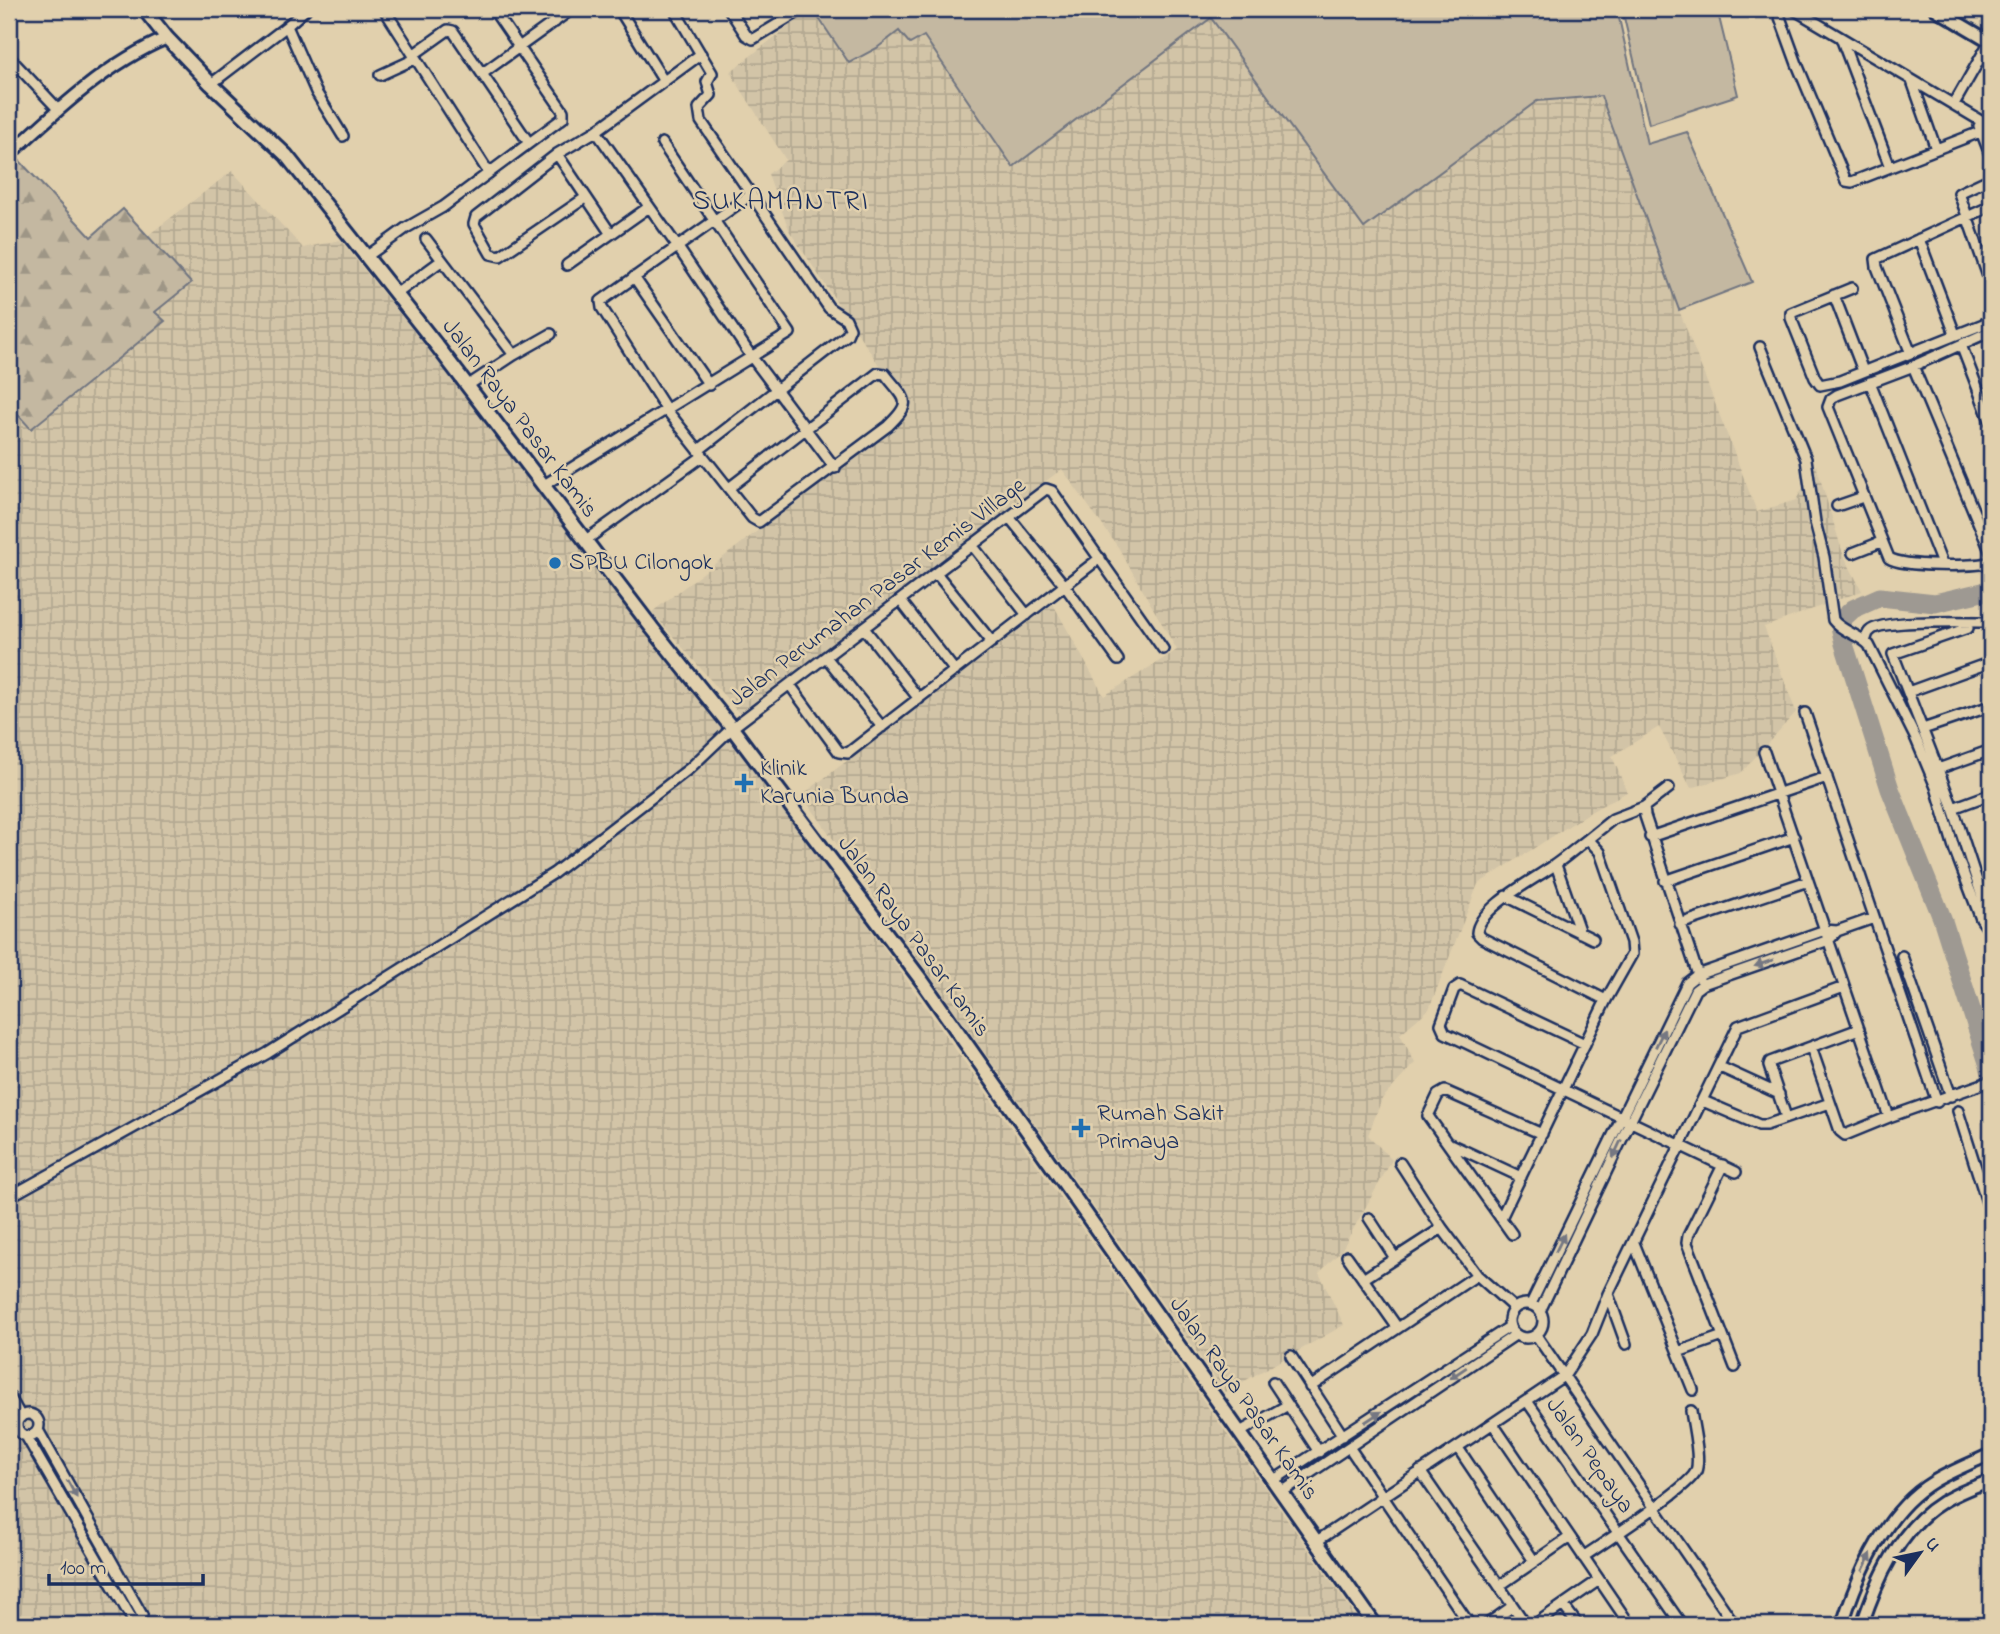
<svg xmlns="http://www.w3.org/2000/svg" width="2000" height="1634" viewBox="0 0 2000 1634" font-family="'Indie Flower',sans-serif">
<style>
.industrial{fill:url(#industrial-grid)}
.grass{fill:#c4b8a1;stroke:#707480;stroke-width:2}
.forest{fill:url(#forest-firs);stroke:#707480;stroke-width:2}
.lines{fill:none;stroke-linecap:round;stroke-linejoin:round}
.river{stroke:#9e9992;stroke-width:19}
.minor-casing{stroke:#1b2f5e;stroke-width:14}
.tertiary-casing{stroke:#1b2f5e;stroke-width:16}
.secondary-casing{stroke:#1b2f5e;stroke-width:18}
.minor{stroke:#e1d0ad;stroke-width:9}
.tertiary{stroke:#e1d0ad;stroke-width:10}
.secondary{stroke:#e1d0ad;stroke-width:12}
.oneway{fill:#747782}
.poi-dot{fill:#1f6fb2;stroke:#e1d0ad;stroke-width:2.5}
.labels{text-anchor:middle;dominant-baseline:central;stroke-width:5;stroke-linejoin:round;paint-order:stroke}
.street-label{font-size:24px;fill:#1b2f5e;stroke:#e1d0ad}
.poi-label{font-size:24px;fill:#1b2f5e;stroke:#e1d0ad;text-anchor:start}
.quarter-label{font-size:28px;letter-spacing:2px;fill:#1b2f5e;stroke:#e1d0ad}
</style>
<defs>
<pattern id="industrial-grid" width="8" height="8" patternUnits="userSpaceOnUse" patternTransform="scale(1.75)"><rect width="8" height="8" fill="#d2c4a7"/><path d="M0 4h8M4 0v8" fill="none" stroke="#b4a992"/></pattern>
<pattern id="forest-firs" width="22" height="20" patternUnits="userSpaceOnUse" patternTransform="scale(1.75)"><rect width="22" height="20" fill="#c4b8a1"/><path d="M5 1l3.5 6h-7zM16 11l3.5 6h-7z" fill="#9e9686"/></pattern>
</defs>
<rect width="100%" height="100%" fill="#e1d0ad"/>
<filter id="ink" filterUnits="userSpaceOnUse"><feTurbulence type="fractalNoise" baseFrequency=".0143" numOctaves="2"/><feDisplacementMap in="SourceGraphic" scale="14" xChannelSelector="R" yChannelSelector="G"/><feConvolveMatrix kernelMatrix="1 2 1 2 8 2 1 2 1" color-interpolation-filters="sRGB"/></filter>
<g filter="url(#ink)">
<!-- industrial -->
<path class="industrial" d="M 807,12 L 816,14 L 849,63 L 877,48 L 900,30 L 924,35 L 1013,167 L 1211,18 L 1364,228 L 1537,101 L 1601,96 L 1679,310 L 1757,512 L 1796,500 L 1816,465 L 1843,554 L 1862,591 L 1764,627 L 1796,712 L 1741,773 L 1691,788 L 1659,727 L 1612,756 L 1627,792 L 1592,811 L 1478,884 L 1429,1009 L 1400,1034 L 1415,1063 L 1382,1099 L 1368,1135 L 1392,1160 L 1341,1251 L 1319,1273 L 1344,1325 L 1225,1392 L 802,795 L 1053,604 L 1104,696 L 1177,650 L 1118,547 L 1062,469 L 739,713 L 652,612 L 911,413 L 790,232 L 768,174 L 786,160 L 730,72 Z
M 232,171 L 303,248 L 340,240 L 457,385 L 785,808 L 1362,1625 L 9,1625 L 9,405 L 32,429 L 164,320 L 155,312 L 191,283 L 147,236 Z"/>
<!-- grass -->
<path class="grass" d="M 823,9 L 1617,9 L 1647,144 L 1687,132 L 1752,282 L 1679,310 L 1601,96 L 1537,101 L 1364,228 L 1211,18 L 1013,167 L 924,36 L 910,44 L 899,31 L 877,48 L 849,63 L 816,14 Z
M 1622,9 L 1717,9 L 1738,95 L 1649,124 Z"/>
<!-- forest -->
<path class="forest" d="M 18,159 L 91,237 L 123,209 L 191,283 L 155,312 L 165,321 L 31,429 L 9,405 L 9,168 Z"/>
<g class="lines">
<!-- river -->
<path class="river" d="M 1991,590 L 1935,603 L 1880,597 L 1853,609 L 1839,622 L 1844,644 L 1890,789 L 1942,918 L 1991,1072"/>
<!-- minor casing -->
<g class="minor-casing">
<path id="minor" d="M 384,9 L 489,173
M 546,9 L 555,22
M 619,9 L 663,80
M 674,9 L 712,73 L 707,82 L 711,95 L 699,108 L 701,121 L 829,308 L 846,319 L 850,328 L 847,335 L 699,450
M 729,9 L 746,35 L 753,39 L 798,12 L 799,9
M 1777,9 L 1797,64 L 1846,181 L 1852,182 L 1980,132
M 1793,9 L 1991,127
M 287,26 L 316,92 L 343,136
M 1841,38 L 1890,167
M 413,55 L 448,30 L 453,31 L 529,143
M 9,57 L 58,109
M 483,73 L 572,9
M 380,75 L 415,59
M 1912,81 L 1936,149
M 211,84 L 287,26 L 306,9
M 1954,104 L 1990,41
M 1979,126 L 1991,157
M 596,131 L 677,246 L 751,356 L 835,468
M 557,154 L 611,234
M 1991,178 L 1959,193 L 1991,285
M 585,198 L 500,256 L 491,254 L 474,224 L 476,217 L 557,154 L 596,131 L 701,54
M 426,239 L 514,355
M 1919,239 L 1955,334
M 366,257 L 406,228 L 443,207 L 563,118 L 563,111 L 493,9
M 567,265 L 649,207
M 634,277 L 709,385
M 1852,288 L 1791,313 L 1791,318 L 1815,378 L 1820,385 L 1840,381 L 1991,321
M 396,294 L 441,261
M 1834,295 L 1863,371
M 1991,331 L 1911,367 L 1837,395 L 1831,399 L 1828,407 L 1889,558 C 1903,567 1974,567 1991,562
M 1961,345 L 1991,423
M 1760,347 L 1806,459 L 1815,522 L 1824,557 L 1833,620 C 1842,632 1859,634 1869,645 L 1916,739 L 1936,787 L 1955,851 L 1981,919 L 1991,933
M 1910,351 L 1877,267 L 1876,259 L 1991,206
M 1913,366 L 1991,553
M 1870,382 L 1942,564
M 467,386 L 514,355 L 551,334
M 544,485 L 790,333 L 662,143
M 729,488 L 878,373 L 885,374 C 905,400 915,400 888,426 L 759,522 L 752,518 L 666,409 L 602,308 L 601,301 L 752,194
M 1837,506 L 1863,497
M 1009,517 L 1065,586 L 1118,660
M 586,540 L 703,456
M 972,545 L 1027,615
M 1853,553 L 1881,542
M 936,573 L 992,642
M 900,600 L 955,671
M 864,628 L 919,699
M 1968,628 L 1893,654 L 1953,808 L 1991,924
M 1865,641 C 1867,637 1867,633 1870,631 C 1880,619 1971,622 1991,622
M 826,657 L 882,727
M 790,685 L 839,752 L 848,753 L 1100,558
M 1908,692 L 1991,662
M 1805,713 L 1937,1102
M 1923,729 L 1991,706
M 1764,752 L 1889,1117
M 1938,769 L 1991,750
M 1669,788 L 1644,807 L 1645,816 L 1699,978
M 1953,808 L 1991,794
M 1650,837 L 1827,777
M 1588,839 L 1613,819 L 1644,807
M 1556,865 L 1580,933
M 1665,881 L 1794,837
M 1506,896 L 1593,939
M 1680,924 L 1808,881
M 1902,956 L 1951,1096
M 1585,1044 L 1460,985 L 1454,989 L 1441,1024 L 1445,1033 L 1736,1172
M 1811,1047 L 1840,1131 L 1845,1135 L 1889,1117 L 1991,1081
M 1720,1067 L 1779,1094
M 1703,1101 L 1759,1125 L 1766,1125 L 1830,1103
M 1958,1111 L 1991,1215
M 1786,1117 L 1769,1066 L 1770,1062 L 1859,1029
M 1450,1144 L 1521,1177
M 1400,1163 L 1442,1228 L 1477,1275 L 1514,1308
M 1723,1165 L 1688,1236 L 1687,1243 L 1735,1367
M 9,1197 L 268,1053 L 554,873 L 690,768 L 732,728 L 1046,489 L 1052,491 L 1163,649
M 1369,1218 L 1395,1258
M 1501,1218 L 1606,1000 L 1632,954 L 1631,942 L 1600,852 L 1588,839 C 1576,848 1565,858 1553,866 C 1535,879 1478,908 1477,933 L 1482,938 L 1606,1000
M 1512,1234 L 1428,1116 L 1438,1095 L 1445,1091 L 1542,1134
M 1634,1243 L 1693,1390
M 1347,1256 L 1397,1327
M 1363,1279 L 1442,1228
M 1608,1294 L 1626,1344
M1509 1321a17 17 0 1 1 34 0a17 17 0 1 1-34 0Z
M 1531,1304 L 1687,983 L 1697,975 L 1825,930 L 1837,931 L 1874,918
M 1540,1311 L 1630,1122 L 1695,990 L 1703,984 L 1829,940 L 1837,931
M 1536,1335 L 1735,1625
M 1678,1352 L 1723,1336
M 1291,1356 L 1343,1436
M 1273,1382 L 1319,1452
M 1310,1387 L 1477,1275
M 9,1396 L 21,1417
M 1527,1401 L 1682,1625
M17 1425a11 11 0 1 1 22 0a11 11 0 1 1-22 0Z
M 1493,1424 L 1630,1625
M 1240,1432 L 1288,1405
M 26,1436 L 133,1621 L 140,1622 L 142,1615 L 38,1430
M 1349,1447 L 1470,1625
M 1458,1448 L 1534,1561
M 1420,1471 L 1526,1625
M 1274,1480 L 1509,1327
M 1282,1492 L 1515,1335
M 1317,1541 L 1565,1375 L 1592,1334 L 1608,1294 L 1738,1026 L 1844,987
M 1583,1557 C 1602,1544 1690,1487 1696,1471 C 1701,1458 1693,1427 1691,1411
M 1499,1586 L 1570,1537
M 1563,1605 L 1578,1625
M 1486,1625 L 1513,1606
M 1534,1625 L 1599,1580"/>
</g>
<!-- tertiary casing -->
<g class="tertiary-casing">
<path id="tertiary" d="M 1935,9 L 1991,42
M 9,155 C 55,112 108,62 167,38
M 1842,1625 C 1858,1574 1885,1511 1933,1482 C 1951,1471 1972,1463 1991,1454
M 1862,1625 C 1877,1580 1899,1529 1941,1503 C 1956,1493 1974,1487 1991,1480"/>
</g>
<!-- secondary casing -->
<g class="secondary-casing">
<path id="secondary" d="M 144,9 L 167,38 L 211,84 L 286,155 L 438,347 L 652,628 L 732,728 L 922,981 L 1375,1625"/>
</g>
<!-- minor -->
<use href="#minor" class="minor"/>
<!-- tertiary -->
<use href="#tertiary" class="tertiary"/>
<!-- secondary -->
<use href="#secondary" class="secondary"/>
</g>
<!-- one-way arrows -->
<defs><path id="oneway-solid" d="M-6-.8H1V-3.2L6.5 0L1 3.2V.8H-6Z" transform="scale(1.75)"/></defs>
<g class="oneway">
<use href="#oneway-solid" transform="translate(1764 963) rotate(161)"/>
<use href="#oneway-solid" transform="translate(1660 1038) rotate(-64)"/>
<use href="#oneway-solid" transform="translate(1617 1149) rotate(115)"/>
<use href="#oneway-solid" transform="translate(1560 1243) rotate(-64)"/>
<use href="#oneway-solid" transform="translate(1458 1373) rotate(146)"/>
<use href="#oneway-solid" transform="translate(1373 1417) rotate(-33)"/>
<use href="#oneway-solid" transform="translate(72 1489) rotate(61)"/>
<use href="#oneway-solid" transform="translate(1867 1562) rotate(-65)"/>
</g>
</g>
<!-- markers -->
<g class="poi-dot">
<circle cx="555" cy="563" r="7"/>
<path d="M740.5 772.5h7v7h7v7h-7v7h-7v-7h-7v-7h7z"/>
<path d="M1077.5 1117.5h7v7h7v7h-7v7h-7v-7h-7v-7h7z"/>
</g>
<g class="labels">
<!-- street labels -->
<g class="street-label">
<text transform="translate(519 419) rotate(53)">Jalan Raya Pasar Kamis</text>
<text transform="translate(878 593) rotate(-37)">Jalan Perumahan Pasar Kemis Village</text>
<text transform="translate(913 937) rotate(54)">Jalan Raya Pasar Kamis</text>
<text transform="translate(1243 1399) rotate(55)">Jalan Raya Pasar Kamis</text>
<text transform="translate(1589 1456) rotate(55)">Jalan Pepaya</text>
</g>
<!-- poi labels -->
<g class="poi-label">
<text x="569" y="563">SPBU Cilongok</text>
<text x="760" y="769">Klinik<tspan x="760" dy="28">Karunia Bunda</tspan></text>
<text x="1097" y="1114">Rumah Sakit<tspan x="1097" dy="28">Primaya</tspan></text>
</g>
<!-- quarter labels -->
<g class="quarter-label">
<text x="781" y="202">SUKAMANTRI</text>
</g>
</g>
<!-- margin -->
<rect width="2000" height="1634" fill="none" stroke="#e1d0ad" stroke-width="35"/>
<rect x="18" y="18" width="1965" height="1599" fill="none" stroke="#1b2f5e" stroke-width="2.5" filter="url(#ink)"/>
<!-- north arrow -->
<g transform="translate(1920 1553) rotate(57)" stroke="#e1d0ad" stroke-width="5" paint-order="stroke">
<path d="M0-5L12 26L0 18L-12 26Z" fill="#1b2f5e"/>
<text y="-10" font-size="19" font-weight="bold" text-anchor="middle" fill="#1b2f5e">U</text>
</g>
<!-- scale -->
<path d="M49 1574v10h154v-10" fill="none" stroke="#1b2f5e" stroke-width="3.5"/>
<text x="60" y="1574" font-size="21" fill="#1b2f5e" stroke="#e1d0ad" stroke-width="5" paint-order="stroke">100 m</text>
</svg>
